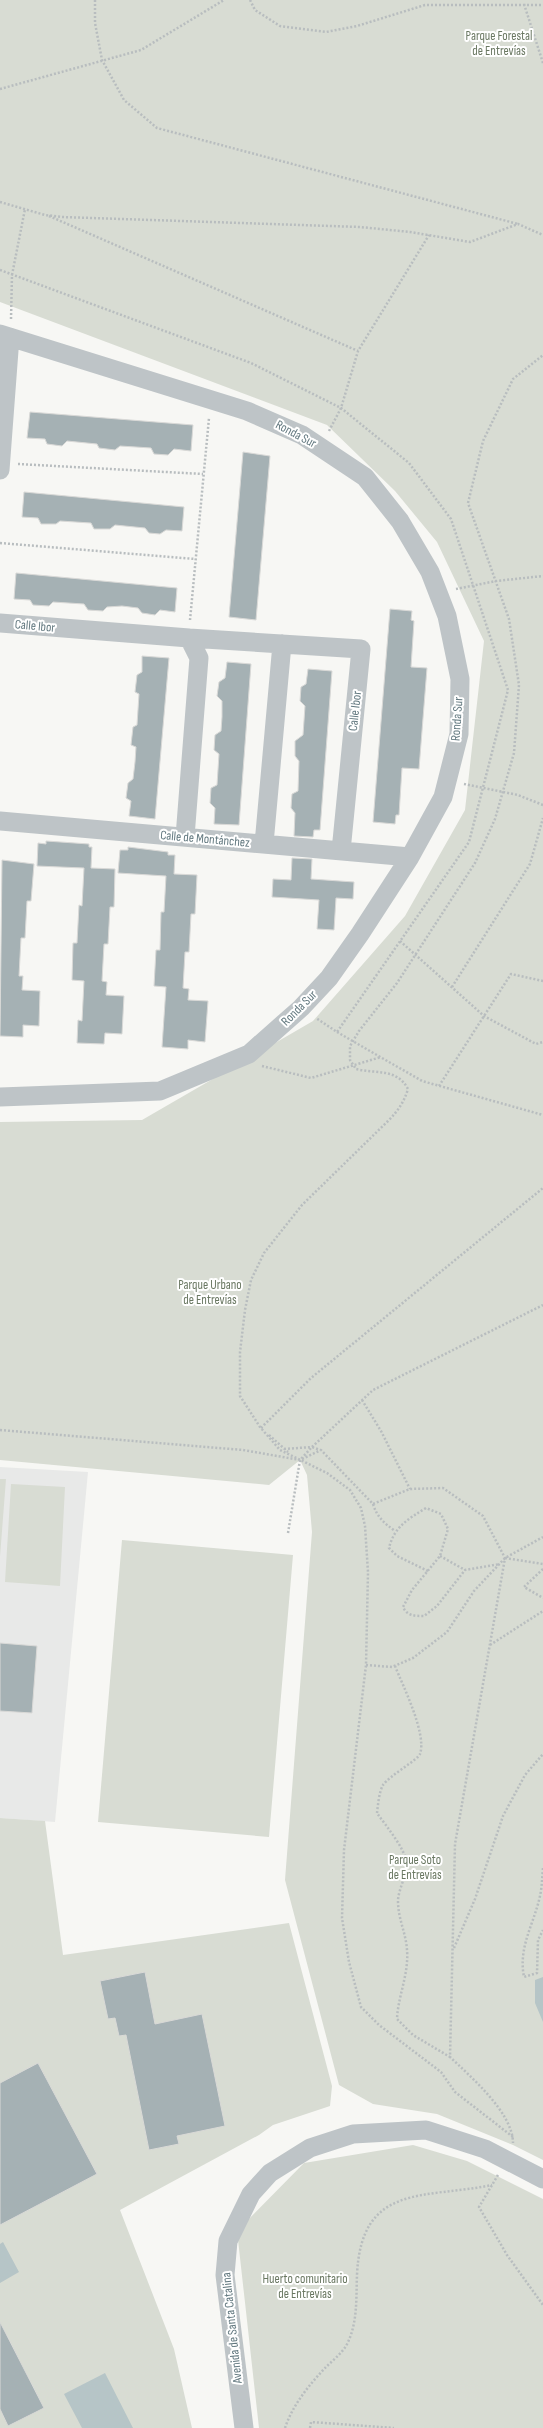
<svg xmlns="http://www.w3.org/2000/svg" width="543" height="2428" viewBox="0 0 543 2428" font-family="'Sofia Sans Condensed',sans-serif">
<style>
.built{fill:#e8e9e8}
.green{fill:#d8dcd3}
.water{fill:#b6c5c7}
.building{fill:#a5b1b4;stroke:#d9d9d7}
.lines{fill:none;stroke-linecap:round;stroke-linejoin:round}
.path{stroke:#b8bdbf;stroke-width:2.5;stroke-dasharray:2 2;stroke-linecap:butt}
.street{stroke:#bec4c7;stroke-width:19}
.labels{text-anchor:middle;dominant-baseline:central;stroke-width:4;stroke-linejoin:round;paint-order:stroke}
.park-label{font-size:13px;fill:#697761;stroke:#fff}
.street-label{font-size:13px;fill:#62787f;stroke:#fff}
</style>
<rect width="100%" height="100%" fill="#f7f7f4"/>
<!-- built -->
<path class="built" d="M 0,1467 L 88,1472 L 55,1822 L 0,1818 Z"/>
<!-- green -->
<path class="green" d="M 0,0 L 543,0 L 543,2160 L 513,2145 L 437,2114 L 373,2104 L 339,2085 L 285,1880 L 312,1532 L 307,1475 L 300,1460 L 269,1485 L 0,1460 L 0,1122 L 142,1120 L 313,1021 L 405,916 L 465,810 L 484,641 L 437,542 L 395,491 L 327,425 L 0,302 Z
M 0,1479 L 6,1479 L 0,1557 Z
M 11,1484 L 65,1487 L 60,1586 L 5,1582 Z
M 122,1540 L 293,1555 L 269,1837 L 98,1822 Z
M 0,1818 L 45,1821 L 63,1955 L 289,1923 L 332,2086 L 330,2106 L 273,2125 L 259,2135 L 120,2210 L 174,2349 L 192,2428 L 0,2428 Z
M 413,2145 L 467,2161 L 543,2199 L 543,2428 L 259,2428 L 237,2231 L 304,2163 Z"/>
<!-- water -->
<path class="water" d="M 543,1977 L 543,2022 L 535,2003 L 535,1980 Z
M 3,2242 L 19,2272 L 0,2283 L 0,2244 Z
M 105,2373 L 133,2428 L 82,2428 L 64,2394 Z"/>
<!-- building -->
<path class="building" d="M 30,412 L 193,425 L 191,451 L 174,449 L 168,455 L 154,454 L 151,448 L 136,447 L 120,446 L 115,450 L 99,448 L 97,444 L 67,441 L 62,446 L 47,444 L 45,439 L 27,438 Z
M 243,452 L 270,456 L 256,620 L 229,617 Z
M 24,492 L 184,507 L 182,531 L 166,530 L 160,534 L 149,533 L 145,528 L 115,525 L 110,529 L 94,529 L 91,523 L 60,521 L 56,524 L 41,524 L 38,518 L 22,517 Z
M 16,573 L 177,588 L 175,612 L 160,610 L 155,615 L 142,613 L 138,608 L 122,606 L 107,607 L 103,611 L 88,610 L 84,604 L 53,602 L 49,606 L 33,605 L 30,600 L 14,599 Z
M 390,609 L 412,611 L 411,620 L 414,621 L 411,667 L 427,668 L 419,769 L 402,768 L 399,815 L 396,815 L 395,824 L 373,822 Z
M 142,656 L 169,658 L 155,819 L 129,816 L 131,801 L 126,798 L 128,783 L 133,779 L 135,762 L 136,747 L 131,745 L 133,727 L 137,725 L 139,694 L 135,692 L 137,675 L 142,672 Z
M 227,662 L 251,664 L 239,825 L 214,824 L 215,808 L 210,803 L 211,788 L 217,785 L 219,754 L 214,750 L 215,735 L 221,731 L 222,717 L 222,701 L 217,696 L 219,682 L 225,678 Z
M 308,669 L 332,671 L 320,830 L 314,830 L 313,837 L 294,836 L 295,813 L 291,808 L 292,794 L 298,791 L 299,761 L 295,756 L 295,741 L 303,735 L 305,706 L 300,701 L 301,687 L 306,684 Z
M 46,841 L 89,844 L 89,847 L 92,847 L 91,868 L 115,869 L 114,907 L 110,907 L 108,944 L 104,944 L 102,981 L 107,982 L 106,995 L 124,996 L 122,1034 L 105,1033 L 104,1044 L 77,1043 L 78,1020 L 82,1021 L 84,981 L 72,980 L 73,943 L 77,943 L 79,905 L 82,906 L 84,868 L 37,866 L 38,843 L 46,844 Z
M 128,847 L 168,852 L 168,855 L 175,855 L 174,874 L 197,875 L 195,914 L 191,914 L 189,952 L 185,952 L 183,988 L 189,989 L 188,1000 L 208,1001 L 205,1042 L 188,1040 L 188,1049 L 162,1047 L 166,987 L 154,986 L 156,950 L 160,950 L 161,912 L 164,912 L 166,876 L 118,873 L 120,850 L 128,850 Z
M 292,858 L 312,859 L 311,879 L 354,882 L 353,899 L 336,898 L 334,930 L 317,929 L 319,900 L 272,897 L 273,879 L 291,880 Z
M 2,860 L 34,864 L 31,901 L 27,901 L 25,938 L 21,938 L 19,976 L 23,976 L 22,990 L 40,991 L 39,1026 L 23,1025 L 23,1037 L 0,1036 Z
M 0,1643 L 37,1646 L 32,1713 L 0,1711 Z
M 145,1972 L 155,2024 L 202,2014 L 225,2126 L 177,2136 L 179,2144 L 149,2150 L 126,2035 L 119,2036 L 115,2018 L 108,2019 L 100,1981 Z
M 38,2063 L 97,2174 L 0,2225 L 0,2083 Z
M 0,2322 L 44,2408 L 8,2426 L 0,2409 Z"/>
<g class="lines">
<!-- path -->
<path class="path" d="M 95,0 L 95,23 L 102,60 L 124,100 L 157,128 L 518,224
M 250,0 L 255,10 L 280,26 L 326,32 L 357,26 L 425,5 L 543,5
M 524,4 L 543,63
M 0,89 L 141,50 L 224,0
M 0,202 L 45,215 L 62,217 L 360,227 L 410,232 L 470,242 L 518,224 L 543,235
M 49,216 L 358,351
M 0,270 L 251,363 L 341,408 L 409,463 L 451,519 L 508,690 L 469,842 L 337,1032 L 316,1018
M 11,319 L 12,275 L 25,209
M 329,431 L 341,408 L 358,351 L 429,235
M 18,464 L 203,474
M 0,543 L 195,559
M 456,589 L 496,581 L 543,576
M 190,620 L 209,418
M 464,784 L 518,795 L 543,805
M 400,941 L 484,1016 L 536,1044 L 543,1042
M 452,987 L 530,864 L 543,818
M 337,1032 L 422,1081 L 543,1115
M 262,1066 L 311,1078 L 381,1057
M 439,1086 L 511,974 L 543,981
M 362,1400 L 381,1431 L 410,1489
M 261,1428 L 311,1378 L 543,1188
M 0,1430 L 243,1450 L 300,1460 L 321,1450 L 373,1504 L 410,1489 L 443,1488 L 483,1516 L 505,1558 L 455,1844 L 450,2057 C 471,2077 513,2113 513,2143
M 269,1435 L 288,1452
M 284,1449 L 312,1447 L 373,1390 L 543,1305
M 373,1504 C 377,1517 384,1523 395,1531
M 288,1533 L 300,1460 L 312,1447 L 320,1450
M 440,1556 L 465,1570
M 505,1558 L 543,1564
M 543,1569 L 524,1587 L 543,1598
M 428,1571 L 397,1556 L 389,1548 C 394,1527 408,1519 426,1508 L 441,1514 L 448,1529 L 440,1556 L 412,1590 L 403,1607 C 407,1616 415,1616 424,1616 L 437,1606 L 465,1570 L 500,1564
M 490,1645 L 543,1611
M 366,1665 L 392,1667 L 413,1658 L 447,1632 L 474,1591 L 505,1558 L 543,1537
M 395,1666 C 403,1686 427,1734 420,1754 C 419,1759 389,1776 383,1785 C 379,1792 378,1805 377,1813 C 386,1826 404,1847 407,1863 C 408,1872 398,1890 398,1901 C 398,1919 406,1933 407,1950 C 409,1974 398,1996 397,2019 L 413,2035 L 450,2057
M 543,1868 C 542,1878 542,1887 540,1896 C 534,1924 518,1947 524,1977 L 537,1973 L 538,1940 L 543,1930
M 454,1948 L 475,1899 L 503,1816 L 525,1775 L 543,1754
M 513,2137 L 455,2092 L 441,2072 L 379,2025 L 361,2007 L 349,1962 L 342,1918 L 344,1850 L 366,1665 L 368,1572 L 365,1526 L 361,1508 L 350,1490 L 327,1473 L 280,1450 L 260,1427 L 240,1396 L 240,1352 L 245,1310 L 251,1280 L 264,1253 L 302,1205 L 388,1121 C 398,1111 404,1102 408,1089 C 397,1068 376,1074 356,1069 L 350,1060 L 350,1046 L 359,1031 L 397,983 L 475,863 L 495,819 L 514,753 L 519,685 L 509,619 L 468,503 L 483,441 L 513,379 L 543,355
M 498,2175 L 479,2207 L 507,2255 L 543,2305
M 285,2428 C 292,2406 309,2385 325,2368 C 332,2361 341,2354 346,2346 C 358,2324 356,2299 357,2275 C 361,2182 426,2199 492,2185
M 310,2428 L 311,2422 L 394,2428"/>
<!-- street -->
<path class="street" d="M 0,334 L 247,411 L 302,435 L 365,477 L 400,521 L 430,572 L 447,616 L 460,679 L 459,734 L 443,797 L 410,857 L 360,934 L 329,978 L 301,1008 L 249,1054 L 160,1091 L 0,1097
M 0,470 L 10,337
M 0,623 L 189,638 L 199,658 L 185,837
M 189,638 L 361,649 L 341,851
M 0,821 L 410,857
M 264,844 L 282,644
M 244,2428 L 225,2275 L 228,2241 L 251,2194 L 270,2173 L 310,2148 L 353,2134 L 426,2130 L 485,2149 L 543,2179"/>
</g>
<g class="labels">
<!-- park labels -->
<g class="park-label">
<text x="499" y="36">Parque Forestal<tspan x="499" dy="15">de Entrevías</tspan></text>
<text x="210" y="1285">Parque Urbano<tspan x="210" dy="15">de Entrevías</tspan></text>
<text x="415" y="1860">Parque Soto<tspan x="415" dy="15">de Entrevías</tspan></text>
<text x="305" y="2279">Huerto comunitario<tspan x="305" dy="15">de Entrevías</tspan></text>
</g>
<!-- street labels -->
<g class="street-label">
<text transform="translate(296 434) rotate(28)">Ronda Sur</text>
<text transform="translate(35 626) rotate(5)">Calle Ibor</text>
<text transform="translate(355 711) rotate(-84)">Calle Ibor</text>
<text transform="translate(457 719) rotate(-86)">Ronda Sur</text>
<text transform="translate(205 839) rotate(5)">Calle de Montánchez</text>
<text transform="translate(299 1008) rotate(-45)">Ronda Sur</text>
<text transform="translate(232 2328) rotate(-96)">Avenida de Santa Catalina</text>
</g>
</g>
</svg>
